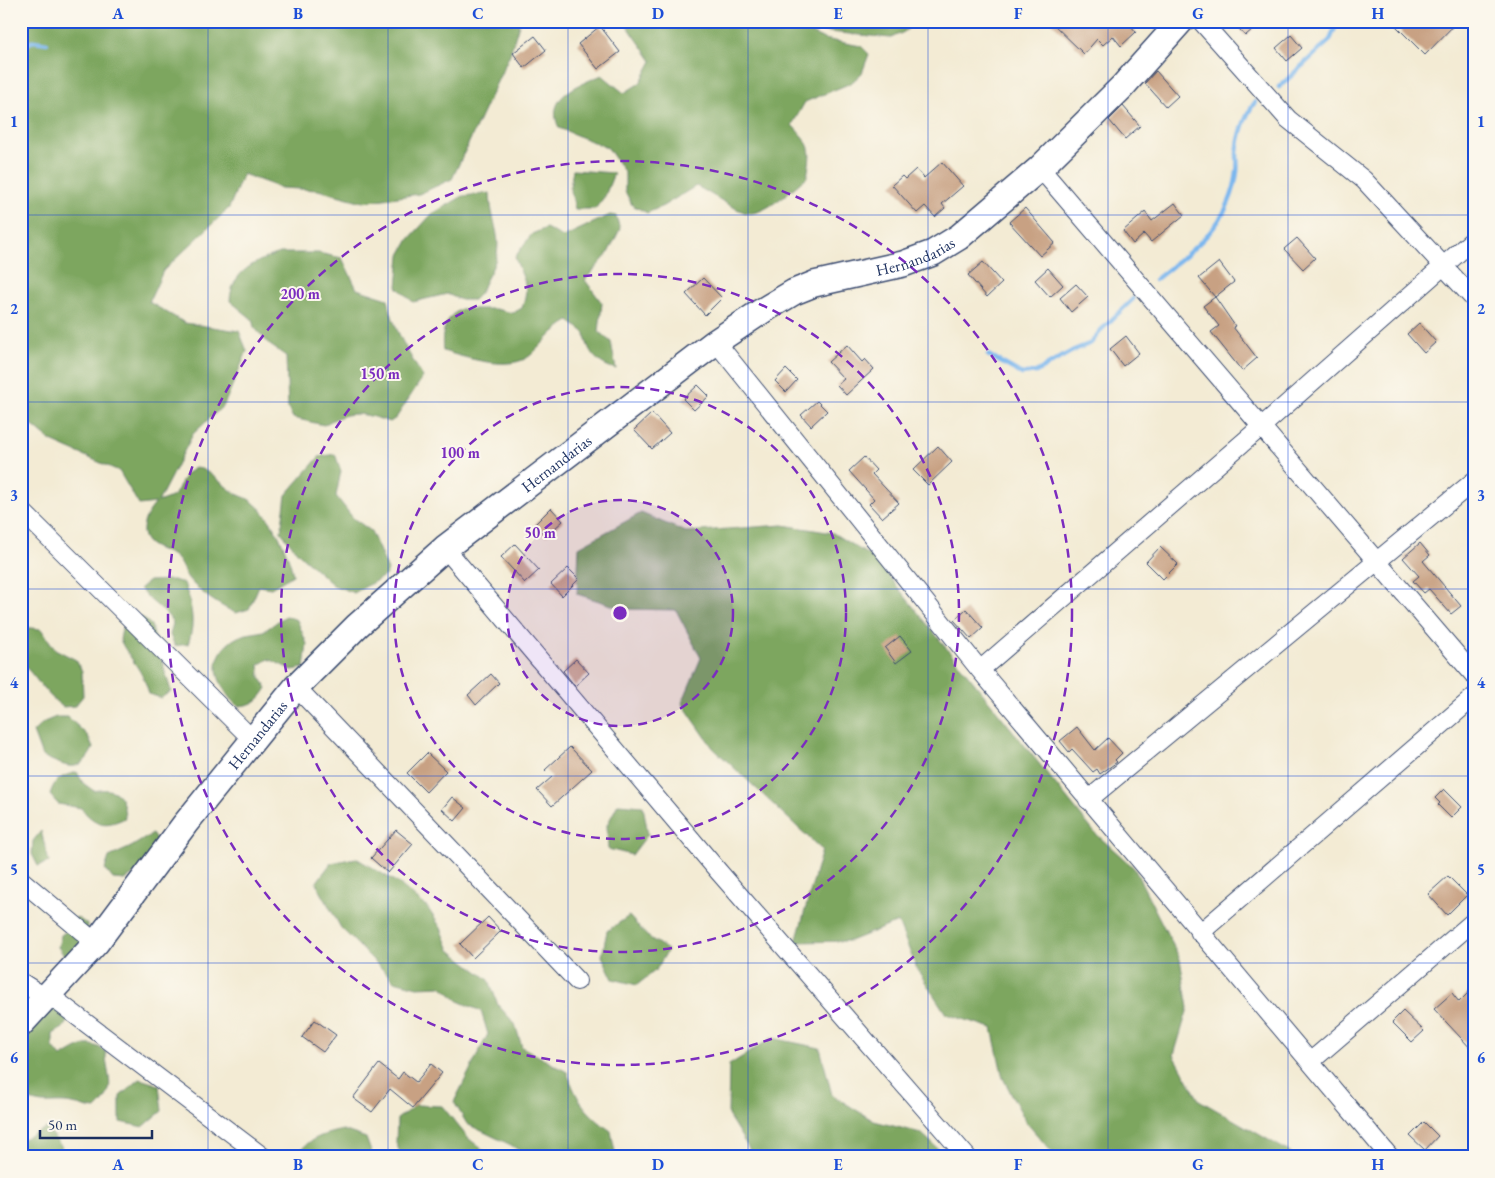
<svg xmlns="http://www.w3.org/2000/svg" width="1495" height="1178" viewBox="0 0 1495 1178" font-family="'EB Garamond',serif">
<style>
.forest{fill:#7da65e;stroke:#4c6a5e}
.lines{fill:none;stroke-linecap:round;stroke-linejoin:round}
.stream{stroke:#7cb7ee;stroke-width:4.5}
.building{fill:#c8a183}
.street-casing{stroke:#3b4b70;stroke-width:20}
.secondary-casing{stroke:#3b4b70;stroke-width:28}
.street{stroke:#fff;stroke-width:18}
.secondary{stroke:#fff;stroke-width:25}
.grid{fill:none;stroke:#1d4ed8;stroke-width:1;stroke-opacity:0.55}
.ring{fill:none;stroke:#7b2cbf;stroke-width:2.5;stroke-dasharray:9 6}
.labels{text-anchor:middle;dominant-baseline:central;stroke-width:4;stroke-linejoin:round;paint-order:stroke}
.street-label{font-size:16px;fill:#1b2f5e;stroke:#fbf7ec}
.centre{fill:#7b2cbf;stroke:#fbf7ec;stroke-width:2.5}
.ring-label{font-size:15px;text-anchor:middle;font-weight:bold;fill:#7b2cbf;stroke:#fbf7ec;stroke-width:4;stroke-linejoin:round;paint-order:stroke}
.neatline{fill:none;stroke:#1d4ed8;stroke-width:2}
.grid-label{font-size:16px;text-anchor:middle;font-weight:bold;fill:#1d4ed8}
</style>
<rect width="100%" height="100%" fill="#fbf7ec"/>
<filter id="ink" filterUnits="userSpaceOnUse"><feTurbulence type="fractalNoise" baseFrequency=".02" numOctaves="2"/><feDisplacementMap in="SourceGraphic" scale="10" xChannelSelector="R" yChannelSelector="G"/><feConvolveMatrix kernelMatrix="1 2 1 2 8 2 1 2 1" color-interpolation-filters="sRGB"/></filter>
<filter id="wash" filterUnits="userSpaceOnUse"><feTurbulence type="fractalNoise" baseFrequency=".0096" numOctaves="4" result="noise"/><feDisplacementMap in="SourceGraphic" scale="20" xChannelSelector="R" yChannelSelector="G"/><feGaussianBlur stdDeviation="1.12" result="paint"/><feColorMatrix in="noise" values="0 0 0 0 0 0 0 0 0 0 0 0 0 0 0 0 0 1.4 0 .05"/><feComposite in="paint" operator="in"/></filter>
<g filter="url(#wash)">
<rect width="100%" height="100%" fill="#f3ebd4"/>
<!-- forest -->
<path class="forest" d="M 21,21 L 520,21 L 510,54 L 452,179 L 419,194 L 363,202 L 318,190 L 281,188 L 243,174 L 229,208 L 163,271 L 149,302 L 185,323 L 239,331 L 247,351 L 224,405 L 193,434 L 158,502 L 174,496 L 186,474 L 196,467 C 212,472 221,484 235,493 C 242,497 249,498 255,504 C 273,519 289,553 293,575 L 271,588 L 259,586 L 249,609 L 236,613 C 218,605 200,593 187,577 C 182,569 181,561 172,555 C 162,549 145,548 143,533 C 142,521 149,511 156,503 L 139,505 L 119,471 L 51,441 L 21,416 Z
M 624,21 L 787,21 L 824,39 L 861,46 L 869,54 L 862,73 L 851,83 L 805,102 L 792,125 C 812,147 812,147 807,177 C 794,187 766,215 748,213 C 738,212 707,191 696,186 L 663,206 L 647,213 L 632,205 L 625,191 L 625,173 L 608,148 L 559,128 C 544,96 579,85 602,75 L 624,93 L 640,83 L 652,61 Z
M 807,21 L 917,21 L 904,32 L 891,38 L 819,31 Z
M 573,170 L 614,173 L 605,196 L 595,209 L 575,209 L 570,187 Z
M 490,193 C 491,230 509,241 487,278 C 481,289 484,290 473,300 L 461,300 L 447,294 L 413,302 L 397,287 L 400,255 L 409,239 L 432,214 L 463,196 Z
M 610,215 L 616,216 L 620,229 L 607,255 L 585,280 L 602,303 L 599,332 L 611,342 L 616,369 C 597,364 587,352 585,333 L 569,321 C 553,330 545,342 532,354 C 512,373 467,358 443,351 C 441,334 444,318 461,309 L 495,309 L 513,313 L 522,308 C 531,284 522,279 515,257 L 532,234 L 546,228 L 563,237 Z
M 280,253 L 318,253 L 342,258 L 357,289 L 388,299 C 393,329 408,352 423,377 L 396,418 L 390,422 C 362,413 350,409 324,425 L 293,418 L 288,408 L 286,356 L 270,345 L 254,327 L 252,319 L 230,301 C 231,271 256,261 280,253 Z
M 335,454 L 341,471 L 336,496 L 353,518 L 371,531 L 388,570 L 386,575 L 354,593 L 333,585 L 298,553 L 281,532 L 286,495 L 319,457 Z
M 641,513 L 686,532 L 783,525 L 833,533 L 875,559 L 1094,832 L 1134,868 L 1180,959 L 1188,1008 L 1174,1055 L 1199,1100 L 1288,1151 L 1292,1157 L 1056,1157 L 1026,1122 L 1003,1078 L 992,1028 L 946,1014 L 917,969 L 898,922 L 850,941 L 796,942 L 822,850 L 713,748 L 682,703 L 701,658 L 676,610 L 624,609 L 577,594 L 579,547 Z
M 173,580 L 184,583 C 191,604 196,622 188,644 L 175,646 L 170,635 L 173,623 C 165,608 149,603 140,588 L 149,581 Z
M 286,616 L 297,620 L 307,644 L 304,668 L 292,670 L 269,659 L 259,665 L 260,677 L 267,688 C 259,701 253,705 238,706 C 229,699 225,692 220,681 C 211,661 223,642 243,635 C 249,633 256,633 263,631 C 270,628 278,620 286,616 Z
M 142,617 L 151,625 L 171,691 L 161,698 L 149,694 C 143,669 130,660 120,640 L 122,628 L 130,618 Z
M 21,627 L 41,629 L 55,649 L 76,660 L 82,671 L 83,696 L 75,706 L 63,707 C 47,696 36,677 21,662 Z
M 56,717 L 68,717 L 88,736 L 93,748 C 80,776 65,766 42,756 L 33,732 L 44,722 Z
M 77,772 L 83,783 L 94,791 C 117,786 124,796 125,818 C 105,828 95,825 81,808 L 58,804 L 50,795 C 54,779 62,776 77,772 Z
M 618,804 L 643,806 L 648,834 L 632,855 L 608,849 L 607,825 Z
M 41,831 L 49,862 L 38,866 L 32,854 L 33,841 Z
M 152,834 L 159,844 L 136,873 L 125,880 L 113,879 L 105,869 L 109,857 L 131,847 Z
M 356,858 L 398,883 L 427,907 L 441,928 L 450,950 L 489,980 L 498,1005 L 515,1024 L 522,1047 L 567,1072 C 577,1101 586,1113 611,1131 L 616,1157 L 529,1157 L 511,1145 L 467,1124 L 454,1102 L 488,1034 L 481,1011 L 460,1002 L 441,986 L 417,987 L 394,981 L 341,928 L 316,883 L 331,863 Z
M 629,916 L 647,936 L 668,950 L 656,970 L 637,985 L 613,979 L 602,956 L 607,931 Z
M 76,917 L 87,924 L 90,936 L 66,958 L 58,947 L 61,935 L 72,927 Z
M 59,998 L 70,1017 L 63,1028 L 53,1034 L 53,1047 L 61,1057 C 79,1047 88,1038 106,1052 C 106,1079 119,1087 96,1109 C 87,1109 81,1105 72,1104 C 53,1100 39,1109 21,1094 L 21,1032 Z
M 772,1038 L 820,1048 L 832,1095 L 874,1121 L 921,1133 L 947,1157 L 754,1157 L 728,1115 L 729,1065 Z
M 140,1079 L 159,1085 L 162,1111 L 143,1127 L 120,1122 L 120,1096 Z
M 416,1105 L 442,1106 L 468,1138 L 492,1157 L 402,1157 L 396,1143 L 397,1119 Z
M 46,1128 L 62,1147 L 54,1157 L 21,1157 L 21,1140 Z
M 343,1130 L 366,1138 L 373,1157 L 297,1157 C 306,1138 325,1134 343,1130 Z"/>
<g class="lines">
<!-- stream -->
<path class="stream" d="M 21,46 L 34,41 L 47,43
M 1279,87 L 1330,40 L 1338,21
M 1155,280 C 1194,248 1230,226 1237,172 C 1238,166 1237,159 1237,153 C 1239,135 1245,116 1255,102
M 988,355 L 1022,374 L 1036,372 L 1074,350 L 1091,343 L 1101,330 L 1133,299"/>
</g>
<g id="blocks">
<!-- building -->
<path class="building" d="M 1050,21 L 1127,21 L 1136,32 L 1121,46 L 1113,36 L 1103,45 L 1097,39 L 1084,54 Z
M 1233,21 L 1262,21 L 1245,36 Z
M 1391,21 L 1458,21 L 1425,55 Z
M 600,26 L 620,52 L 598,69 L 578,44 Z
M 1291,35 L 1302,48 L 1287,61 L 1276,48 Z
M 535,36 L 546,50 L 524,68 L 513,53 Z
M 1156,71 L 1178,96 L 1166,107 L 1145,83 Z
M 1123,106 L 1140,126 L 1125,139 L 1109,120 Z
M 942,162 L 963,186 L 942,204 L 945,208 L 935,217 L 925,206 L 917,213 L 892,185 L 902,176 L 905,179 L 916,169 L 924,178 Z
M 1175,203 L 1184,215 L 1151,242 L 1144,234 L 1133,244 L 1123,231 L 1145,212 L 1152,221 Z
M 1025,208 L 1055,243 L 1040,256 L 1009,222 Z
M 1297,238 L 1315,258 L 1303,269 L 1284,249 Z
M 983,262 L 1002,283 L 987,297 L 968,275 Z
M 1219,262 L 1234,282 L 1215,297 L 1199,278 Z
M 1048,268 L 1063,285 L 1050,297 L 1035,280 Z
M 703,278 L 722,298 L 705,315 L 686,294 Z
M 1076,284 L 1088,297 L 1071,312 L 1060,298 Z
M 1215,297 L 1235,326 L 1233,327 L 1257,358 L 1242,371 L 1211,332 L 1219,326 L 1203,306 Z
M 1419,323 L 1436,342 L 1424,353 L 1407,334 Z
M 1126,336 L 1139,353 L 1123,366 L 1110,349 Z
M 847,345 L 862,362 L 865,359 L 874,369 L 846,395 L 837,385 L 844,379 L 828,362 Z
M 786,369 L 797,380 L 786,392 L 775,381 Z
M 698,385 L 709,396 L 694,410 L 683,399 Z
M 817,401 L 827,411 L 811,426 L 801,415 Z
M 652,413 L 670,433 L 652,449 L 634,430 Z
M 938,446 L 952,462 L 928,485 L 913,470 Z
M 864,457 L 876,470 L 872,474 L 899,503 L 882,518 L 869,504 L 874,499 L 849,471 Z
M 551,508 L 563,521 L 546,536 L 535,524 Z
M 1420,543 L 1430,555 L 1423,561 L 1461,606 L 1451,614 L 1429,589 L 1424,593 L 1413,581 L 1419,576 L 1403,558 Z
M 515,544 L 539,570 L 525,583 L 501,557 Z
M 1160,547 L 1178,564 L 1163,579 L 1146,562 Z
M 568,568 L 579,579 L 562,596 L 551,584 Z
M 966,609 L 983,628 L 971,639 L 954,620 Z
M 900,636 L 912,651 L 896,663 L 885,648 Z
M 576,659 L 589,673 L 575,686 L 563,671 Z
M 491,674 L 499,683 L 476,705 L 468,695 Z
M 1077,727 L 1095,750 L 1108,738 L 1122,753 L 1115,760 L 1117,762 L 1100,774 L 1097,769 L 1093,772 L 1072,749 L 1069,752 L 1060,741 Z
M 570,747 L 592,770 L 552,806 L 537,790 L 552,777 L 545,770 Z
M 427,753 L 446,771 L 426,792 L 407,773 Z
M 1444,789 L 1462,807 L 1451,818 L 1438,805 L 1440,803 L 1435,798 Z
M 452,797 L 466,808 L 455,821 L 442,809 Z
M 396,830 L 413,844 L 388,873 L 371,858 Z
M 1448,876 L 1467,895 L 1447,915 L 1428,894 Z
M 488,917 L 501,931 L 473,958 L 460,944 Z
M 1474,987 L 1474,1052 L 1434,1009 L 1452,993 L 1459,1002 Z
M 1403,1011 L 1424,1031 L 1412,1042 L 1392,1022 Z
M 315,1020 L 336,1035 L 323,1052 L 302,1037 Z
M 379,1064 L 398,1079 L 403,1072 L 416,1082 L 431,1064 L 442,1073 L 413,1108 L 390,1089 L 372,1112 L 353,1098 Z
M 1424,1122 L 1438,1136 L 1425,1150 L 1410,1136 Z"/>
</g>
</g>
<g filter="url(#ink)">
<use href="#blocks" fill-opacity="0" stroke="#3b4b70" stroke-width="1"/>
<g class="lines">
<!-- street casing -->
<g class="street-casing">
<path id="street" d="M 1201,21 L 1288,119 L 1364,180 L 1474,299
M 1040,168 L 1474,675
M 716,342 L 980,670 L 1390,1157
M 25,514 L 252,739
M 445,548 L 719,872 L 967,1157
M 980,670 L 1261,427 L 1474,239
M 296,687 L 577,981
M 1088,800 L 1474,481
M 21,880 L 96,943
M 1200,933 L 1474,697
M 21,982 L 46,998
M 49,995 L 263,1157
M 1310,1062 L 1474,921"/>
</g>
<!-- secondary casing -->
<g class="secondary-casing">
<g id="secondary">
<path id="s1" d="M 21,1024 L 96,943 L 185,824 L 296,687 L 357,626 L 445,548 L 714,343 L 762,311 L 794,292 L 814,284 L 903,264 L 933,253 L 959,237 L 1040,168 L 1122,87 L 1181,21"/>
</g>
</g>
<!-- street -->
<use href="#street" class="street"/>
<!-- secondary -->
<use href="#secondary" class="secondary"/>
</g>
</g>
<!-- grid -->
<path class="grid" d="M 208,21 L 208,1157M 388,21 L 388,1157M 568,21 L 568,1157M 748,21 L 748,1157M 928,21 L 928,1157M 1108,21 L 1108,1157M 1288,21 L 1288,1157M 21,215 L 1474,215M 21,402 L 1474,402M 21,589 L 1474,589M 21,776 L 1474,776M 21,963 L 1474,963"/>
<!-- distance rings -->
<circle cx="620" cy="613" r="113" fill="#7b2cbf" fill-opacity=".12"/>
<g class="ring">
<circle cx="620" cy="613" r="113"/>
<circle cx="620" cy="613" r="226"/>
<circle cx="620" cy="613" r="339"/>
<circle cx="620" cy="613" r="452"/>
</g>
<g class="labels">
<!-- street labels -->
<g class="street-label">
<text stroke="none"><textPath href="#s1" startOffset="1199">Hernandarias</textPath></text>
<text stroke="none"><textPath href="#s1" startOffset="779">Hernandarias</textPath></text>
<text stroke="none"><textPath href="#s1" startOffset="374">Hernandarias</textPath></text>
</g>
</g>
<circle cx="620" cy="613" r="8" class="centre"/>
<g class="ring-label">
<text x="300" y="299">200 m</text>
<text x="380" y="379">150 m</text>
<text x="460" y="458">100 m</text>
<text x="540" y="538">50 m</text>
</g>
<!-- margin -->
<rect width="1495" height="1178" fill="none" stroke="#fbf7ec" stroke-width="55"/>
<!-- scale -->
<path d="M40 1130v8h112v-8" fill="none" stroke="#1b2f5e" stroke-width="2.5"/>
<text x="48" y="1130" font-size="15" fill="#1b2f5e" stroke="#fbf7ec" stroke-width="4" paint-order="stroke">50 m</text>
<rect x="28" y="28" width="1440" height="1122" class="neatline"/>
<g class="grid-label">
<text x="118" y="19">A</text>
<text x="298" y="19">B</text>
<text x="478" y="19">C</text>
<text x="658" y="19">D</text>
<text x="838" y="19">E</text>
<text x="1018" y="19">F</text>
<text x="1198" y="19">G</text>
<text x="1378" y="19">H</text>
<text x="14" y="127">1</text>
<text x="1481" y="127">1</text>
<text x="14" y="314">2</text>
<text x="1481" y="314">2</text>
<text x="14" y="501">3</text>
<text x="1481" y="501">3</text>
<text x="14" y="688">4</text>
<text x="1481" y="688">4</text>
<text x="14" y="875">5</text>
<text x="1481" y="875">5</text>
<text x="14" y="1063">6</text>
<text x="1481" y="1063">6</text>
<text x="118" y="1170">A</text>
<text x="298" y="1170">B</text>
<text x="478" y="1170">C</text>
<text x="658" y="1170">D</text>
<text x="838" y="1170">E</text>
<text x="1018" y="1170">F</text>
<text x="1198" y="1170">G</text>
<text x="1378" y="1170">H</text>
</g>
</svg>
